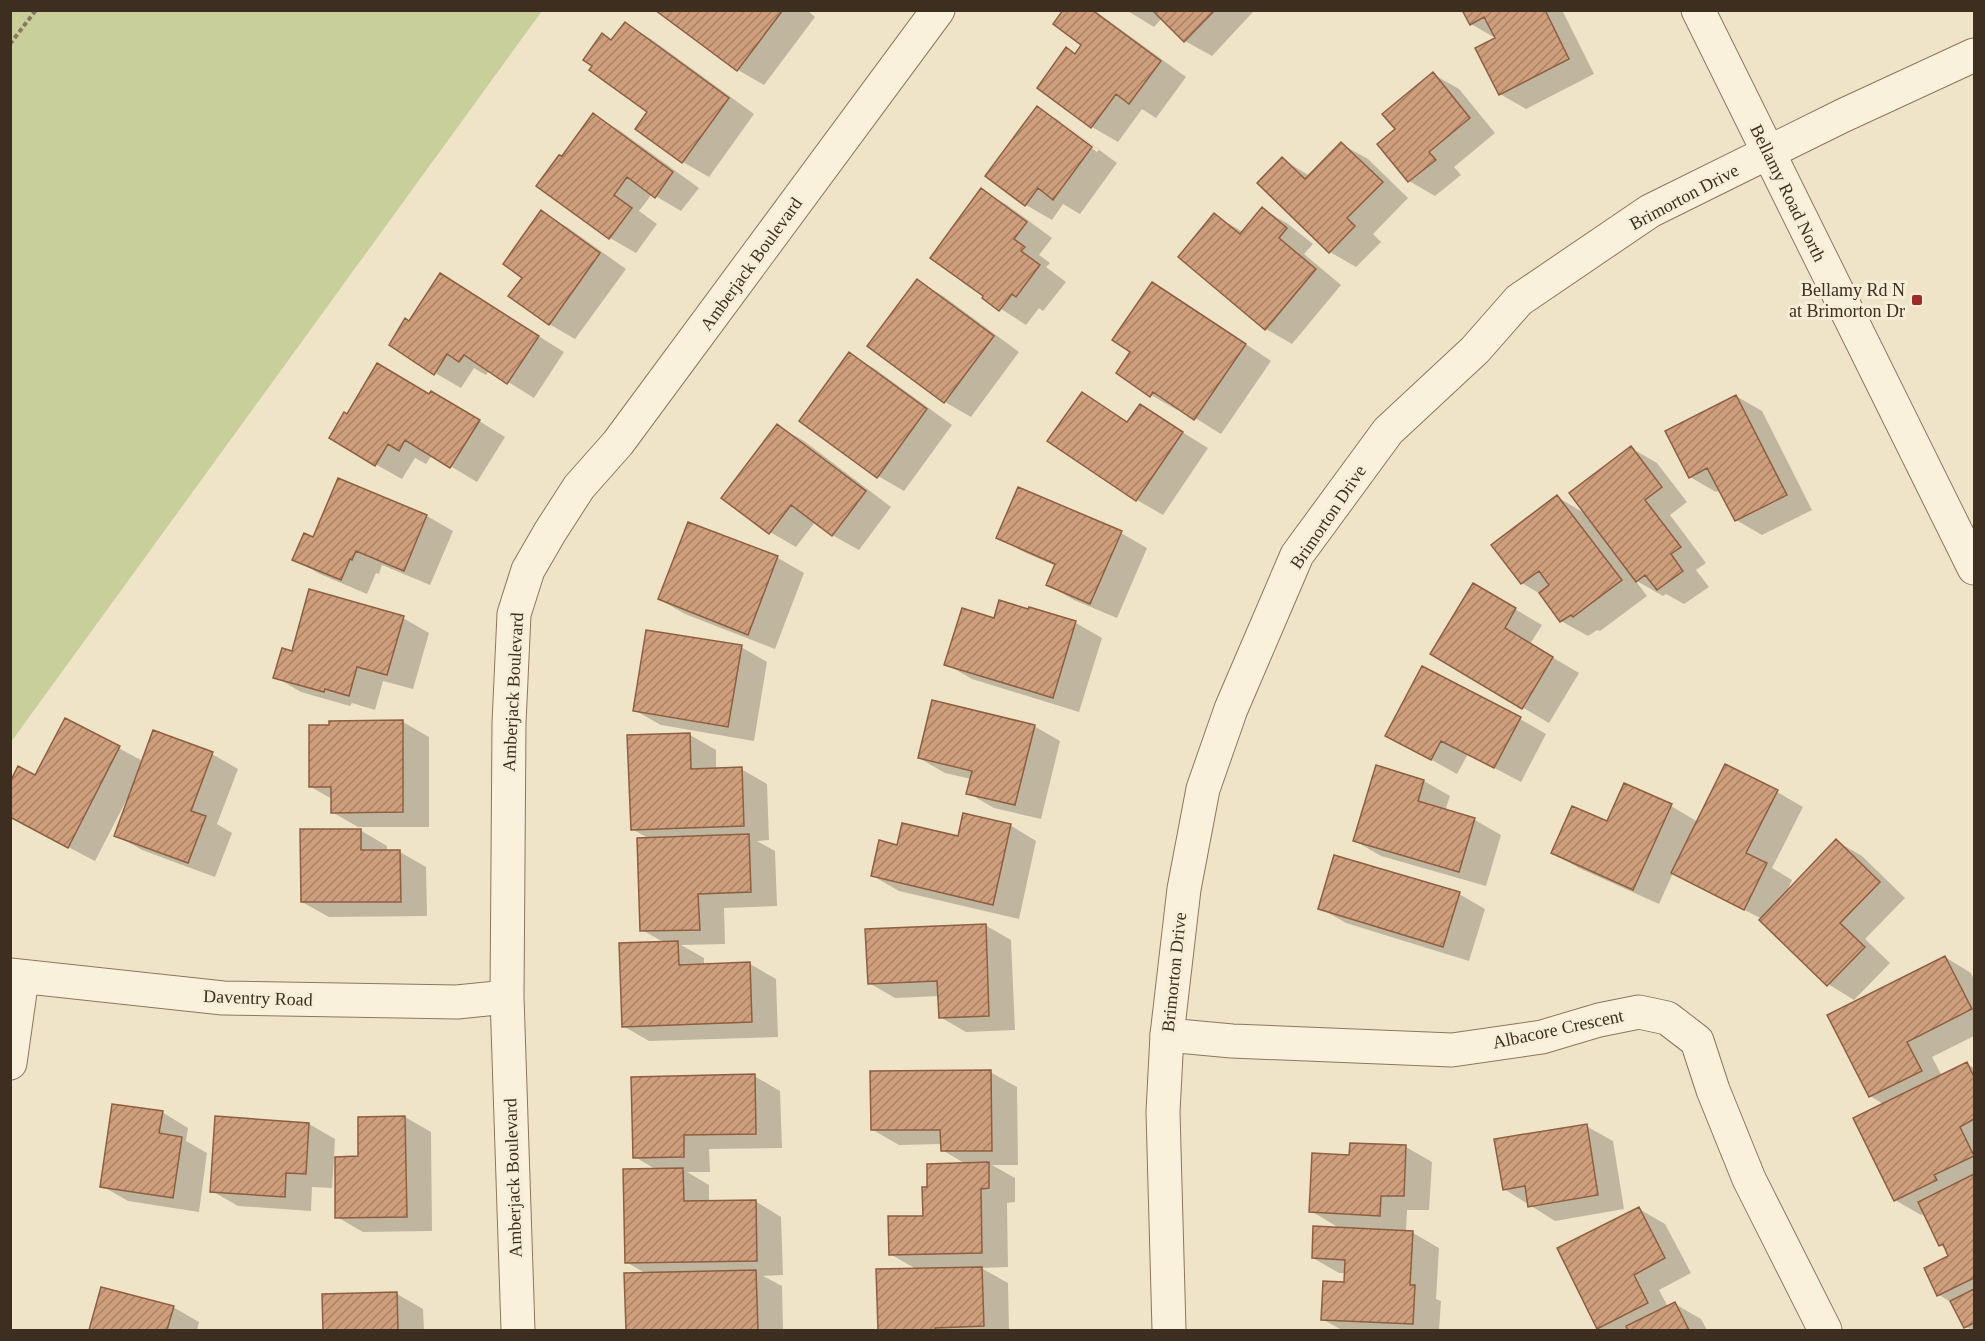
<svg xmlns="http://www.w3.org/2000/svg" width="1985" height="1341" viewBox="0 0 1985 1341" font-family="'Times New Roman',serif">
<style>
.grass{fill:#c9cf9b}
.shadow{fill:#0003;fill-rule:evenodd}
.building{fill:url(#building-hatch);stroke:#8d5f41;stroke-width:1.5}
.lines{fill:none;stroke-linecap:round;stroke-linejoin:round}
.minor-casing{stroke:#8d765c;stroke-width:35}
.tertiary-casing{stroke:#8d765c;stroke-width:35}
.path{stroke:#8d765c;stroke-width:4;stroke-dasharray:4.5 3;stroke-linecap:butt}
.minor{stroke:#faf1dc;stroke-width:33}
.tertiary{stroke:#faf1dc;stroke-width:33}
.poi-dot{fill:#9e2a2b;stroke:#f7eed8;stroke-width:2}
.labels{text-anchor:middle;dominant-baseline:central;stroke-width:6;stroke-linejoin:round;paint-order:stroke}
.street-label{font-size:18px;fill:#3d2e20;stroke:#f7eed8}
.poi-label{font-size:18px;fill:#3d2e20;stroke:#f7eed8;text-anchor:end}
</style>
<defs>
<pattern id="building-hatch" width="6" height="6" patternUnits="userSpaceOnUse" patternTransform="scale(1.5)"><rect width="6" height="6" fill="#cf9f7d"/><path d="M-1 1l2-2M0 6l6-6M5 7l2-2" fill="none" stroke="#a98266"/></pattern>
</defs>
<rect width="100%" height="100%" fill="#f0e4c8"/>
<!-- grass -->
<path class="grass" d="M 11,10 L 542,11 L 11,742 L 10,11 Z"/>
<!-- shadow -->
<path class="shadow" d="M 657,10 L 807,10 L 815,17 L 764,85 L 738,70 Z
M 1064,10 L 1094,10 L 1186,77 L 1156,118 L 1142,109 L 1118,142 L 1092,127 L 1076,55 L 1083,45 Z
M 1126,10 L 1251,10 L 1253,12 L 1212,56 L 1185,41 L 1162,18 L 1154,27 Z
M 1464,10 L 1562,10 L 1594,74 L 1526,109 L 1500,94 L 1497,39 L 1471,24 Z
M 625,24 L 651,39 L 754,114 L 709,177 L 683,162 L 649,112 L 612,41 Z
M 1433,74 L 1459,89 L 1495,133 L 1454,167 L 1461,175 L 1435,196 L 1409,181 L 1397,129 Z
M 1037,108 L 1063,123 L 1117,163 L 1080,214 L 1063,204 L 1052,220 L 1026,205 L 987,176 ZM 1060,121 L 1099,150 L 1097,152 L 1060,125 Z
M 593,115 L 619,130 L 699,188 L 681,211 L 652,194 L 639,211 L 657,224 L 636,253 L 610,238 L 538,185 L 562,158 Z
M 1341,144 L 1368,159 L 1408,198 L 1373,234 L 1381,242 L 1356,267 L 1330,252 L 1282,159 L 1310,176 Z
M 981,190 L 1007,205 L 1052,238 L 1039,255 L 1050,263 L 1046,267 L 1066,282 L 1043,311 L 1039,308 L 1026,325 L 984,298 Z
M 1262,209 L 1288,224 L 1313,244 L 1304,254 L 1341,285 L 1292,344 L 1266,329 L 1180,257 L 1214,215 L 1243,232 Z
M 541,212 L 567,227 L 626,269 L 575,339 L 549,324 L 524,277 Z
M 441,275 L 564,352 L 534,398 L 489,370 L 486,375 L 474,368 L 461,388 L 435,373 L 410,323 Z
M 917,281 L 943,296 L 1019,352 L 971,417 L 945,402 Z
M 1153,284 L 1179,299 L 1271,361 L 1221,434 L 1179,408 L 1177,410 L 1151,395 L 1132,351 Z
M 849,354 L 875,369 L 952,425 L 904,491 L 878,476 Z
M 1082,394 L 1128,422 L 1140,406 L 1208,448 L 1163,515 L 1137,500 L 1050,441 Z
M 430,396 L 458,408 L 505,437 L 477,482 L 432,455 L 426,464 L 415,458 L 402,479 L 375,464 L 347,416 Z
M 1736,396 L 1762,411 L 1812,510 L 1762,535 L 1736,520 L 1720,490 L 1716,492 L 1690,477 Z
M 778,426 L 804,441 L 891,507 L 859,550 L 832,535 L 815,522 L 796,547 L 770,532 Z
M 1631,448 L 1657,463 L 1687,502 L 1670,515 L 1706,563 L 1696,570 L 1709,587 L 1684,604 L 1666,594 L 1663,596 L 1635,580 L 1647,596 L 1600,631 L 1597,630 L 1588,636 L 1561,621 L 1542,595 L 1522,583 L 1493,545 L 1557,497 L 1586,514 Z
M 339,480 L 427,516 L 453,531 L 430,585 L 382,565 L 379,574 L 376,573 L 367,594 L 320,574 L 294,559 L 314,539 Z
M 689,524 L 778,558 L 804,573 L 775,649 L 685,614 L 659,599 Z
M 1121,533 L 1147,548 L 1117,618 L 1074,600 L 1048,585 L 1056,566 L 1024,552 L 998,537 Z
M 1474,585 L 1542,625 L 1530,644 L 1579,673 L 1549,723 L 1432,654 Z
M 1030,609 L 1076,623 L 1102,638 L 1079,712 L 972,679 L 946,664 L 995,620 L 1029,611 Z
M 403,618 L 429,633 L 413,689 L 383,681 L 375,710 L 352,703 L 350,706 L 301,692 L 275,677 L 293,653 Z
M 741,647 L 767,662 L 754,741 L 661,725 L 634,710 Z
M 1520,719 L 1546,734 L 1521,782 L 1468,754 L 1457,774 L 1387,735 Z
M 65,720 L 143,761 L 212,754 L 238,769 L 217,824 L 232,833 L 215,877 L 142,850 L 116,835 L 129,800 L 127,799 L 95,861 L 24,824 L 36,777 Z
M 403,722 L 429,737 L 429,827 L 358,827 L 332,812 L 332,799 L 311,787 Z
M 1034,726 L 1060,741 L 1041,819 L 994,808 L 968,793 L 971,779 L 945,773 L 919,758 Z
M 690,735 L 716,750 L 716,770 L 741,769 L 767,784 L 769,840 L 757,841 L 775,851 L 777,906 L 724,908 L 725,944 L 681,945 L 704,958 L 704,965 L 750,964 L 776,979 L 778,1037 L 649,1041 L 623,1026 L 665,943 L 642,930 L 650,839 L 632,829 Z
M 1424,781 L 1450,796 L 1445,811 L 1475,820 L 1501,835 L 1486,886 L 1381,856 L 1355,841 Z
M 1777,792 L 1803,807 L 1772,868 L 1792,880 L 1785,895 L 1836,841 L 1862,856 L 1905,898 L 1865,939 L 1890,963 L 1854,1000 L 1828,984 L 1762,919 L 1673,873 L 1659,904 L 1579,868 L 1553,853 L 1607,823 L 1671,806 L 1698,822 Z
M 1010,825 L 1036,841 L 1019,919 L 899,891 L 873,876 L 898,847 L 959,838 Z
M 360,830 L 387,846 L 387,852 L 400,852 L 426,867 L 427,916 L 329,917 L 302,902 Z
M 1459,894 L 1485,909 L 1469,961 L 1346,923 L 1320,908 Z
M 985,925 L 1011,940 L 1015,1030 L 966,1032 L 940,1017 L 939,996 L 895,998 L 869,983 Z
M 1945,957 L 1971,973 L 1974,980 L 1974,1036 L 1932,1057 L 1942,1076 L 1967,1064 L 1974,1068 L 1974,1330 L 1965,1327 L 1954,1304 L 1939,1295 L 1950,1257 L 1946,1249 L 1940,1245 L 1925,1214 L 1921,1215 L 1895,1200 L 1885,1105 L 1870,1096 Z
M 990,1072 L 1017,1087 L 1018,1165 L 992,1165 L 1015,1178 L 1015,1202 L 1007,1203 L 1008,1267 L 981,1268 L 1008,1283 L 1009,1330 L 879,1330 L 878,1271 L 918,1270 L 890,1254 L 925,1217 L 928,1188 L 966,1164 L 942,1150 L 942,1144 L 899,1145 L 873,1130 Z
M 754,1076 L 780,1091 L 782,1148 L 709,1149 L 710,1172 L 687,1172 L 709,1185 L 709,1202 L 755,1201 L 781,1217 L 783,1275 L 763,1276 L 782,1286 L 783,1330 L 627,1330 L 625,1274 L 647,1274 L 626,1262 L 657,1170 L 635,1157 Z
M 162,1112 L 188,1128 L 186,1141 L 207,1153 L 199,1212 L 128,1201 L 102,1186 Z
M 405,1117 L 431,1132 L 432,1231 L 363,1232 L 337,1217 L 336,1159 L 334,1159 L 332,1188 L 312,1187 L 311,1211 L 238,1206 L 212,1191 L 309,1124 L 335,1139 L 334,1158 L 360,1158 Z
M 1586,1126 L 1613,1141 L 1624,1209 L 1555,1221 L 1504,1189 Z
M 1406,1147 L 1432,1162 L 1429,1210 L 1407,1210 L 1406,1232 L 1413,1233 L 1439,1248 L 1436,1299 L 1441,1301 L 1439,1330 L 1342,1330 L 1322,1319 L 1346,1283 L 1346,1273 L 1339,1273 L 1313,1258 L 1341,1229 L 1311,1211 L 1350,1157 Z
M 1639,1209 L 1665,1224 L 1691,1273 L 1659,1290 L 1668,1307 L 1675,1304 L 1701,1319 L 1707,1330 L 1602,1330 L 1598,1328 L 1559,1249 Z
M 102,1289 L 173,1307 L 199,1322 L 197,1330 L 91,1330 Z
M 397,1294 L 423,1309 L 424,1330 L 325,1330 L 324,1295 Z"/>
<!-- building -->
<path class="building" d="M 655,10 L 783,10 L 737,71 Z
M 1063,10 L 1092,10 L 1161,61 L 1129,104 L 1116,94 L 1091,128 L 1037,88 L 1066,47 L 1075,54 L 1081,45 L 1053,24 Z
M 1152,10 L 1215,10 L 1184,42 Z
M 1462,10 L 1545,10 L 1569,59 L 1499,95 L 1475,48 L 1495,38 L 1484,17 L 1470,25 Z
M 625,22 L 729,98 L 682,163 L 635,129 L 647,112 L 589,70 L 592,66 L 583,60 L 602,33 L 611,40 Z
M 1433,72 L 1470,118 L 1429,152 L 1436,160 L 1408,182 L 1377,144 L 1395,129 L 1382,114 Z
M 1037,106 L 1092,147 L 1053,200 L 1038,188 L 1025,206 L 985,176 Z
M 593,113 L 673,172 L 655,198 L 627,177 L 614,195 L 632,208 L 609,239 L 536,186 L 559,155 L 562,156 Z
M 1341,142 L 1383,182 L 1347,218 L 1355,226 L 1329,253 L 1257,183 L 1282,157 L 1305,179 Z
M 981,188 L 1027,222 L 1014,239 L 1025,247 L 1021,251 L 1040,265 L 1016,297 L 1012,294 L 999,311 L 982,298 L 983,296 L 930,258 Z
M 1262,207 L 1287,228 L 1279,238 L 1316,269 L 1265,330 L 1178,257 L 1214,213 L 1240,234 Z
M 541,210 L 600,253 L 549,325 L 508,296 L 522,278 L 503,264 Z
M 440,273 L 539,336 L 507,384 L 464,355 L 459,362 L 447,354 L 434,375 L 389,345 L 405,318 L 409,321 Z
M 917,279 L 994,336 L 944,403 L 867,346 Z
M 1152,282 L 1246,344 L 1194,420 L 1153,392 L 1150,397 L 1116,373 L 1130,352 L 1112,340 Z
M 849,352 L 927,409 L 877,478 L 799,421 Z
M 377,363 L 429,394 L 431,391 L 480,420 L 450,468 L 405,440 L 399,451 L 388,444 L 375,466 L 329,438 L 344,412 L 347,414 Z
M 1082,392 L 1127,422 L 1140,404 L 1183,432 L 1136,501 L 1047,441 Z
M 1736,395 L 1787,495 L 1735,521 L 1707,468 L 1689,478 L 1665,431 Z
M 777,424 L 866,491 L 832,536 L 791,505 L 769,534 L 721,498 Z
M 1631,446 L 1662,487 L 1645,500 L 1681,547 L 1671,554 L 1683,571 L 1657,590 L 1645,575 L 1636,582 L 1569,493 Z
M 338,478 L 427,515 L 404,571 L 356,551 L 352,560 L 350,559 L 341,580 L 292,560 L 304,533 L 313,537 Z
M 1018,487 L 1122,531 L 1090,604 L 1046,585 L 1055,564 L 996,538 Z
M 1557,495 L 1622,580 L 1573,617 L 1571,615 L 1560,622 L 1539,593 L 1549,585 L 1539,571 L 1521,584 L 1491,545 Z
M 688,522 L 778,556 L 748,635 L 658,599 Z
M 1473,583 L 1516,608 L 1505,628 L 1553,657 L 1522,709 L 1430,654 Z
M 309,589 L 404,616 L 387,675 L 357,667 L 349,696 L 325,689 L 324,692 L 273,678 L 282,648 L 292,651 Z
M 999,600 L 1028,609 L 1029,607 L 1076,621 L 1053,698 L 944,665 L 962,608 L 994,618 Z
M 646,630 L 742,645 L 728,727 L 633,711 Z
M 1422,666 L 1521,717 L 1494,768 L 1441,741 L 1431,760 L 1385,736 Z
M 932,700 L 1035,725 L 1015,805 L 966,794 L 972,771 L 918,758 Z
M 65,718 L 120,746 L 68,848 L 10,817 L 10,782 L 18,766 L 35,775 Z
M 403,720 L 403,812 L 331,813 L 331,787 L 309,787 L 309,725 L 329,725 L 329,721 Z
M 153,730 L 213,752 L 191,811 L 206,816 L 188,863 L 114,836 Z
M 690,733 L 691,769 L 742,767 L 744,826 L 631,830 L 627,735 Z
M 1725,764 L 1778,790 L 1746,853 L 1767,863 L 1744,910 L 1671,873 Z
M 1376,765 L 1424,780 L 1418,801 L 1475,818 L 1459,872 L 1353,841 Z
M 1624,783 L 1672,804 L 1633,890 L 1551,853 L 1572,806 L 1607,821 Z
M 963,813 L 1011,824 L 993,905 L 871,876 L 879,840 L 897,845 L 902,823 L 958,836 Z
M 300,829 L 361,829 L 361,850 L 400,850 L 401,902 L 301,902 Z
M 749,834 L 751,892 L 698,894 L 700,930 L 640,931 L 637,838 Z
M 1836,839 L 1880,882 L 1840,923 L 1865,947 L 1827,986 L 1759,920 Z
M 1334,855 L 1460,892 L 1443,947 L 1318,909 Z
M 986,924 L 989,1016 L 939,1018 L 937,981 L 868,984 L 865,929 Z
M 678,941 L 679,965 L 750,962 L 752,1022 L 622,1027 L 619,943 Z
M 1945,956 L 1972,1009 L 1907,1042 L 1922,1071 L 1869,1097 L 1827,1015 Z
M 1967,1062 L 1974,1077 L 1974,1119 L 1960,1127 L 1974,1156 L 1934,1175 L 1937,1180 L 1894,1201 L 1853,1118 Z
M 991,1070 L 992,1151 L 941,1151 L 940,1130 L 871,1130 L 870,1071 Z
M 755,1074 L 756,1134 L 684,1135 L 684,1157 L 633,1158 L 631,1077 Z
M 112,1104 L 163,1111 L 159,1133 L 182,1137 L 173,1198 L 100,1187 Z
M 215,1116 L 309,1123 L 306,1174 L 286,1173 L 285,1197 L 210,1192 Z
M 405,1116 L 407,1217 L 335,1218 L 335,1157 L 358,1156 L 358,1117 Z
M 1587,1124 L 1598,1195 L 1528,1207 L 1525,1186 L 1503,1190 L 1494,1139 Z
M 1350,1143 L 1406,1145 L 1404,1196 L 1381,1196 L 1380,1216 L 1309,1212 L 1312,1153 L 1349,1155 Z
M 989,1162 L 989,1188 L 981,1189 L 982,1253 L 889,1255 L 888,1216 L 923,1216 L 922,1187 L 927,1187 L 927,1164 Z
M 683,1168 L 684,1201 L 756,1200 L 757,1261 L 625,1263 L 623,1169 Z
M 1974,1174 L 1974,1278 L 1937,1296 L 1924,1268 L 1948,1256 L 1943,1244 L 1939,1246 L 1918,1202 Z
M 1639,1207 L 1665,1258 L 1634,1275 L 1648,1303 L 1597,1329 L 1557,1248 Z
M 1313,1226 L 1413,1231 L 1410,1285 L 1415,1285 L 1413,1324 L 1321,1320 L 1323,1281 L 1344,1282 L 1345,1260 L 1312,1258 Z
M 982,1267 L 984,1326 L 935,1328 L 935,1330 L 878,1330 L 876,1269 Z
M 756,1270 L 758,1330 L 626,1330 L 624,1273 Z
M 101,1287 L 174,1306 L 167,1330 L 89,1330 Z
M 1974,1289 L 1974,1323 L 1964,1328 L 1950,1301 Z
M 397,1292 L 398,1330 L 323,1330 L 322,1294 Z
M 1675,1302 L 1689,1330 L 1628,1330 L 1626,1326 Z"/>
<g class="lines">
<!-- minor casing -->
<g class="minor-casing">
<path id="minor" d="M 10,975 L 223,998 L 457,1002 L 507,997
M 1167,1035 L 1232,1041 L 1452,1050 L 1542,1037 L 1599,1020 L 1639,1012 L 1667,1018 L 1697,1041 L 1713,1090 L 1749,1179 L 1825,1330
M 10,1063 L 22,978
M 518,1330 L 507,997 L 509,723 L 514,614 L 528,570 L 550,532 L 579,487 L 618,443 L 938,10"/>
</g>
<!-- tertiary casing -->
<g class="tertiary-casing">
<path id="tertiary" d="M 1698,10 L 1974,568
M 1169,1330 L 1163,1112 L 1167,1035 L 1184,889 L 1203,789 L 1231,709 L 1297,555 L 1388,431 L 1475,350 L 1519,300 L 1650,211 L 1842,116 L 1974,55"/>
</g>
<!-- path -->
<path class="path" d="M 10,44 L 36,10"/>
<!-- minor -->
<use href="#minor" class="minor"/>
<!-- tertiary -->
<use href="#tertiary" class="tertiary"/>
</g>
<!-- markers -->
<rect class="poi-dot" x="1911" y="294" width="12" height="12" rx="3"/>
<g class="labels">
<!-- street labels -->
<g class="street-label">
<text transform="translate(1788 193) rotate(64)">Bellamy Road North</text>
<text transform="translate(1684 197) rotate(-28)">Brimorton Drive</text>
<text transform="translate(751 264) rotate(-54)">Amberjack Boulevard</text>
<text transform="translate(1328 517) rotate(-56)">Brimorton Drive</text>
<text transform="translate(513 692) rotate(-87)">Amberjack Boulevard</text>
<text transform="translate(1174 972) rotate(-84)">Brimorton Drive</text>
<text transform="translate(258 998) rotate(2)">Daventry Road</text>
<text transform="translate(1558 1029) rotate(-12)">Albacore Crescent</text>
<text transform="translate(513 1178) rotate(-92)">Amberjack Boulevard</text>
</g>
<!-- poi labels -->
<g class="poi-label">
<text x="1905" y="290">Bellamy Rd N<tspan x="1905" dy="21">at Brimorton Dr</tspan></text>
</g>
</g>
<!-- border -->
<rect width="1985" height="1341" fill="none" stroke="#3d2e20" stroke-width="24"/>
</svg>
